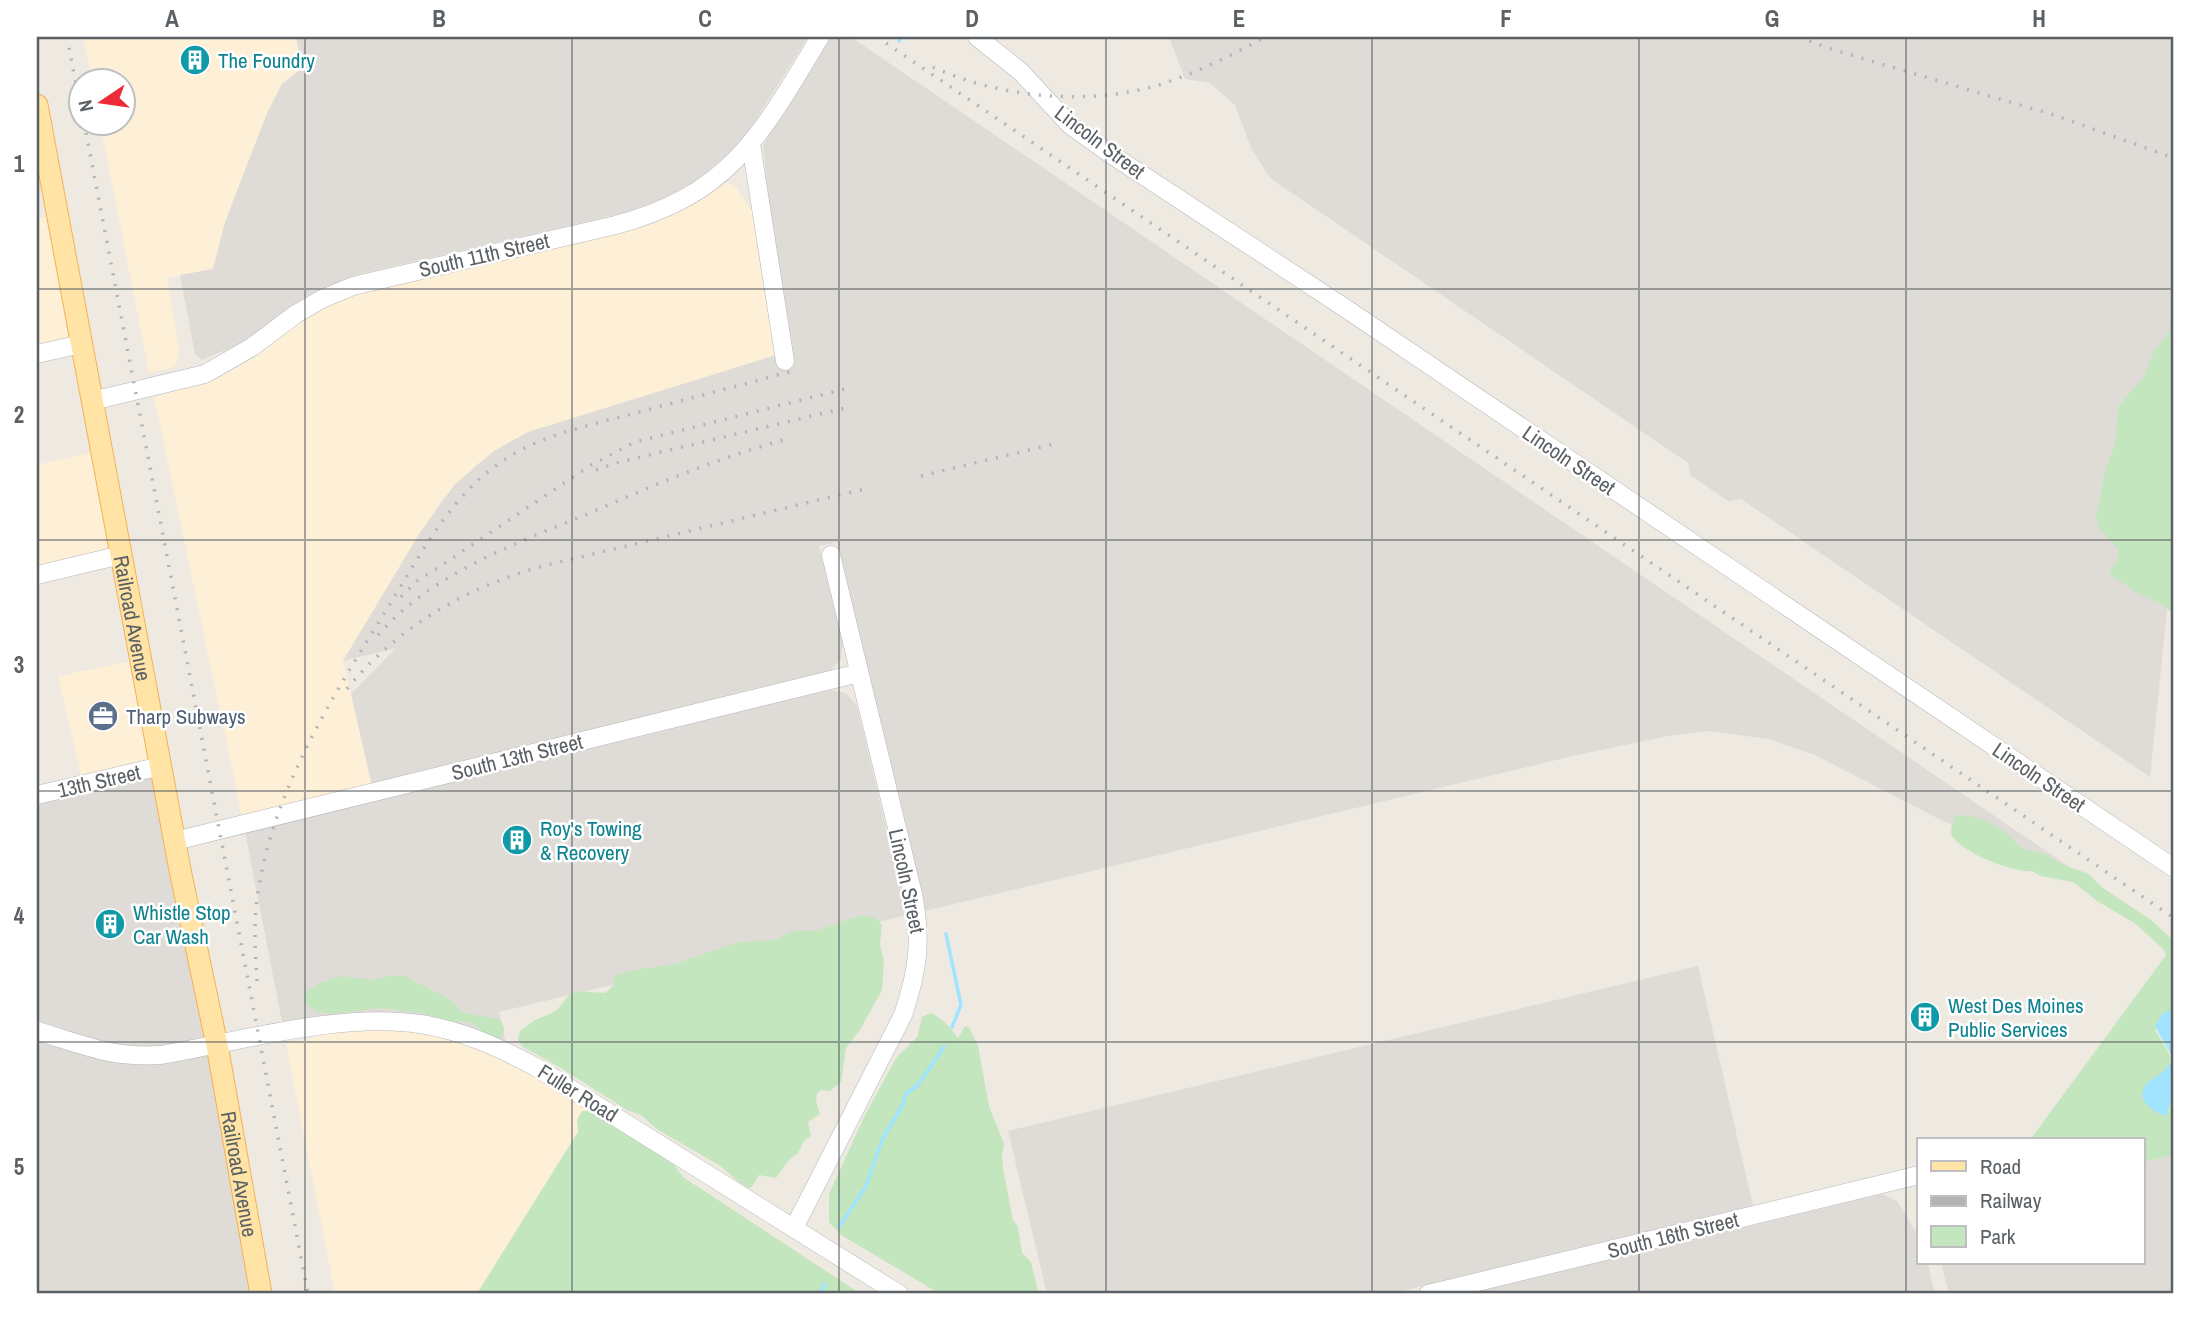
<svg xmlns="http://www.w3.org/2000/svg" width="2211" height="1331" viewBox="0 0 2211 1331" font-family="'Archivo Narrow',sans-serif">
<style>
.commercial{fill:#feefd7}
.industrial{fill:#dfdcd7}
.green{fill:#c4e6be}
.water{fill:#a1e4ff}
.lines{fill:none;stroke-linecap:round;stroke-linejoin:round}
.stream{stroke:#a1e4ff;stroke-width:3.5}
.minor-casing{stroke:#b3b6ba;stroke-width:19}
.major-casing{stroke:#f4b055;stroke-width:23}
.minor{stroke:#fff;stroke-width:18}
.major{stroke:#ffe4a6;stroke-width:21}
.rail{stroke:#b2b3b4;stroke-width:3.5;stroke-dasharray:2 9;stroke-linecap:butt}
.grid{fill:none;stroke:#5b6064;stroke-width:2;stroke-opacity:0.55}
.labels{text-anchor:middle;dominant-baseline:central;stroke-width:5;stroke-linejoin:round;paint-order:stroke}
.culture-label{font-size:21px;fill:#0d838f;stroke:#fff;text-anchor:start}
.street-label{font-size:21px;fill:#5b6064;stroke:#fff}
.service-label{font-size:21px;fill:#4e5e75;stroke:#fff;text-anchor:start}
.neatline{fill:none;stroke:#5b6064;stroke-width:2.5}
.grid-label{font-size:23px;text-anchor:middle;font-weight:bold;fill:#5b6064}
</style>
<rect width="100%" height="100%" fill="#eeeae2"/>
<!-- commercial -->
<path class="commercial" d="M 83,37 L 296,37 L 302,68 L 282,84 L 225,222 L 213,269 L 167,278 L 179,348 L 177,363 L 172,368 L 149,373 L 100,123 L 122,122 L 122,80 L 92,80 Z
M 725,183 L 734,185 L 752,211 L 775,357 L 528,432 L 494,451 L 475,466 L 440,502 L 343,661 L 372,786 L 242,817 L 154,397 L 203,383 L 232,370 L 258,355 L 305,319 L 331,304 L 354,295 L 648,225 L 693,205 Z
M 57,214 L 81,344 L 37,354 L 37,219 Z
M 102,450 L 121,555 L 37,575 L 37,465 Z
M 141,659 L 161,766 L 83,784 L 58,676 Z
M 371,1028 L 420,1032 L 467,1043 L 512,1062 L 591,1110 L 476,1294 L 335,1294 L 286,1044 L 347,1029 Z"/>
<!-- industrial -->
<path class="industrial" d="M 296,37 L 808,37 L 755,121 L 735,148 L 696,182 L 666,199 L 632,211 L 355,275 L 310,294 L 240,344 L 202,360 L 195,354 L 180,275 L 213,269 L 225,222 L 267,113 L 282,84 L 302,68 Z
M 829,37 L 851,37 L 2080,874 L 2064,878 L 1937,818 L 1815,755 L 1768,739 L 1709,731 L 1668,736 L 1573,756 L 925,911 L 837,542 L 819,546 L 843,643 L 841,659 L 828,673 L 372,786 L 351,694 L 396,648 L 343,661 L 421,531 L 455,484 L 494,451 L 528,432 L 792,350 L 769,207 L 763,145 Z
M 1169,37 L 2174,37 L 2174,543 L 2150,777 L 1741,499 L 1728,501 L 1690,475 L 1688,463 L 1270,178 L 1251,148 L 1235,105 L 1210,83 L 1185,79 Z
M 828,689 L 846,693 L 857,706 L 907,915 L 499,1012 L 506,1044 L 318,1017 L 282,1022 L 245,832 Z
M 161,766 L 263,1294 L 37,1294 L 37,795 Z
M 1698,966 L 1753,1206 L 1389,1294 L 1047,1294 L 1008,1131 Z
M 2174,1155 L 2174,1294 L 1949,1294 L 1941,1263 L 2143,1263 L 2143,1162 Z
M 1883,1194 L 1897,1201 L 1919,1237 L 1919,1263 L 1928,1263 L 1935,1294 L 1466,1294 Z"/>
<!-- green -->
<path class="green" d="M 2174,309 L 2174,615 L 2164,605 L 2140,595 L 2109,574 L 2118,559 L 2118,549 L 2099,528 L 2096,518 L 2105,471 L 2115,444 L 2118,407 L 2143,378 L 2153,353 L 2170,331 L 2171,313 Z
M 1964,815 L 1979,818 L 1992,824 L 2008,834 L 2021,848 L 2045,854 L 2065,866 L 2087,873 L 2103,888 L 2151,920 L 2174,941 L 2174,1014 L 2155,1030 C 2174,1060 2179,1063 2147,1084 L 2169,1112 L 2170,1103 L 2174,1098 L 2174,1155 L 2143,1162 L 2143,1140 L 2030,1140 L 2166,955 L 2165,951 L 2136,924 L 2097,901 L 2073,882 L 2040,876 L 2032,871 C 2016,874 1953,850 1951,832 C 1951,827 1954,821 1955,816 Z
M 862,915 L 876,918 L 882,925 L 880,944 L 884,961 L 882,990 L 860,1030 L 846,1048 L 841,1082 L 830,1091 L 821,1090 C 812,1096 818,1106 820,1114 L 808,1122 L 811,1136 L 804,1141 L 798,1153 L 788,1161 L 776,1178 L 759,1175 L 752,1187 L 748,1188 L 740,1183 L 719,1165 L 658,1130 L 641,1115 L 627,1110 L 561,1068 L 523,1047 L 518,1040 L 520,1031 L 535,1020 L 556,1011 L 570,994 L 579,991 L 605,993 L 612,987 L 615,976 L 628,971 L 675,964 L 735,943 L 777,939 L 793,931 L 815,931 Z
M 342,976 L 373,980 L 390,976 L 405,976 L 448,998 L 464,1013 L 499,1019 C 505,1027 506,1030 500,1039 L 496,1040 L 471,1023 L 459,1021 L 453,1023 L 425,1014 L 381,1008 L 334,1014 L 317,1012 L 306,1004 L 303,995 C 313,984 328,980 342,976 Z
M 930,1013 C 940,1016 952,1029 958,1038 L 965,1026 L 969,1027 L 978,1046 L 989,1106 L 1004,1144 L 1002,1157 L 1004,1174 L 1013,1220 L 1018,1227 L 1022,1253 L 1031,1262 L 1039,1294 L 940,1294 L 841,1235 L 829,1222 L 829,1194 L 864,1117 L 896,1058 L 917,1037 L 922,1017 Z
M 582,1111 L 596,1111 L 668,1157 L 683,1177 L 861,1294 L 477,1294 L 578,1132 L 577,1120 Z"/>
<!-- water -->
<path class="water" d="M 2170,1010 L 2174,1014 L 2174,1098 L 2170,1103 L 2167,1116 C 2154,1113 2134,1100 2146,1085 C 2155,1074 2170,1073 2172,1056 L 2155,1026 L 2162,1014 Z"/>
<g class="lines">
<!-- stream -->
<path class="stream" d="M 899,41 L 901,37
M 946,934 L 961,1005 L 952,1027
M 839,1227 L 866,1186 L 882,1140 L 902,1106 L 906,1094 L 918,1085 L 944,1047
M 820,1294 L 824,1284"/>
<!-- minor casing -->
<g class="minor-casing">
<path id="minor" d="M 977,37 L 1021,72 L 1070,125 L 1112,155 L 1345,308 L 2174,868
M 751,144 L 785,361
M 37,354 L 81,344
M 92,401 L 205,374 L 252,347 L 296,314 L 322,299 L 353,286 L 616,225 C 732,194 762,133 820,37
M 37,575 L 121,555
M 37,795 L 161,766
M 175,841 L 859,673
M 37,1031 C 84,1045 110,1058 161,1055 C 241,1041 341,1012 420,1024 C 461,1030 498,1047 534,1066 L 899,1294
M 794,1228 L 903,1015 C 918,971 922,940 913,894 L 831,555
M 1428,1294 L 1919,1175"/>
</g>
<!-- major casing -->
<g class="major-casing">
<g id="major">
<path id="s1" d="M 37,105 L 180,870 L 217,1045 L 261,1294"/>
</g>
</g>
<!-- minor -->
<use href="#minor" class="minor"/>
<!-- major -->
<use href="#major" class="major"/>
<!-- rail -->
<path class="rail" d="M 67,37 L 80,105
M 877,37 L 2174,918
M 1799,37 L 1834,50 L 2054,115 L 2174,158
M 933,67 C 1002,99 1096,107 1168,82 C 1202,70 1234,54 1265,37
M 84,122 L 308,1294
M 596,470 L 616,463 L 849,407
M 921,476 L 1058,443
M 401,597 L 417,581 L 439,567 L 591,465 L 635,442 L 845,389
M 378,635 C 433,573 510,546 585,515 C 652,486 719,457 791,438
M 347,689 C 397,627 467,587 543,566 L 869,488
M 257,981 C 255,949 253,917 259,886 C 277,782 335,693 390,604 C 424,549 454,489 512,455 C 549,433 592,425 632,414 C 687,399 742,385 796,370"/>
</g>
<!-- grid -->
<path class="grid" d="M 305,37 L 305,1294M 572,37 L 572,1294M 839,37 L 839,1294M 1106,37 L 1106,1294M 1372,37 L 1372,1294M 1639,37 L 1639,1294M 1906,37 L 1906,1294M 37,289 L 2174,289M 37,540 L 2174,540M 37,791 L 2174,791M 37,1042 L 2174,1042"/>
<!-- icons -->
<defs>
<g id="building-disc" transform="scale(1.575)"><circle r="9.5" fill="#0f9aa8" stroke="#fff"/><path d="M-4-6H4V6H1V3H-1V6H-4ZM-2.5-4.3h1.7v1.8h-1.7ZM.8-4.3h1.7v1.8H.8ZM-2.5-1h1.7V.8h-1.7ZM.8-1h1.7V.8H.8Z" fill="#fff"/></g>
<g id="office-disc" transform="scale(1.575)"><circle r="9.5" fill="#5c6f8a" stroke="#fff"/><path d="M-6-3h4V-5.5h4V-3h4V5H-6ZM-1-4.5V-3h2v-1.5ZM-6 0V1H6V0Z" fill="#fff"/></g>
</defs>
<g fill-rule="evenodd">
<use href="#building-disc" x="195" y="60"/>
<use href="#office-disc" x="103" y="716"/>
<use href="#building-disc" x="517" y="840"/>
<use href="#building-disc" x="110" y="924"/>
<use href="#building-disc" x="1925" y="1017"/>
</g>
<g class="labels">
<!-- culture labels -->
<g class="culture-label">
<text x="218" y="60">The Foundry</text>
<text x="540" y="828">Roy's Towing<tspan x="540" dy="24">&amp; Recovery</tspan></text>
<text x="133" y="912">Whistle Stop<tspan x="133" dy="24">Car Wash</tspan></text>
<text x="1948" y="1005">West Des Moines<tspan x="1948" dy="24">Public Services</tspan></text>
</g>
<!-- street labels -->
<g class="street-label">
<text transform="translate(1100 142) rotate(37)">Lincoln Street</text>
<text transform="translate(484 255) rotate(-13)">South 11th Street</text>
<text transform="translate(1569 460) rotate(34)">Lincoln Street</text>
<text stroke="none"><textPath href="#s1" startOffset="522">Railroad Avenue</textPath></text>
<text transform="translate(517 757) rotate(-14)">South 13th Street</text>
<text transform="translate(2039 777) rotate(34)">Lincoln Street</text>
<text transform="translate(99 781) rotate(-13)">13th Street</text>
<text transform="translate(907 881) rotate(78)">Lincoln Street</text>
<text transform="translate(578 1093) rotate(32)">Fuller Road</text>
<text stroke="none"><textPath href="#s1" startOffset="1088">Railroad Avenue</textPath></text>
<text transform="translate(1673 1235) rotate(-14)">South 16th Street</text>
</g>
<!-- service labels -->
<g class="service-label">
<text x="126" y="716">Tharp Subways</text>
</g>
</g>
<!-- border -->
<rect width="2211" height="1331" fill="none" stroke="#ffffff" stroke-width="77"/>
<!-- legend -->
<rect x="1917" y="1138" width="228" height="126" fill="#ffffff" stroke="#bdbfc1" stroke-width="2"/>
<rect x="1931" y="1161" width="35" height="10" fill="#ffe4a6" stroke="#bdbfc1" stroke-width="2"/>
<text x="1980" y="1174" font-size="21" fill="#5b6064">Road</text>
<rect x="1931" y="1196" width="35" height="10" fill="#b2b3b4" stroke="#bdbfc1" stroke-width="2"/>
<text x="1980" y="1208" font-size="21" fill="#5b6064">Railway</text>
<rect x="1931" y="1226" width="35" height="21" fill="#c4e6be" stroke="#bdbfc1" stroke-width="2"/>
<text x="1980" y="1244" font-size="21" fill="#5b6064">Park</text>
<!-- north arrow -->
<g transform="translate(102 102) rotate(257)"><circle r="33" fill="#ffffff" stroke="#bdbfc1" stroke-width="2"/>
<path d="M0-5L12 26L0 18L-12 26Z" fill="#ed2a37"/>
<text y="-10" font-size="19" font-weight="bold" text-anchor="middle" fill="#5b6064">N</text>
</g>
<rect x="38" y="38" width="2134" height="1254" class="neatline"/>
<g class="grid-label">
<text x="172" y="27">A</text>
<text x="439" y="27">B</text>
<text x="705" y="27">C</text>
<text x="972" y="27">D</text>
<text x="1239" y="27">E</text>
<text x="1506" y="27">F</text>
<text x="1772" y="27">G</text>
<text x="2039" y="27">H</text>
<text x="19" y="172">1</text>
<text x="19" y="423">2</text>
<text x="19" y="673">3</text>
<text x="19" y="924">4</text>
<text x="19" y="1175">5</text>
</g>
</svg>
